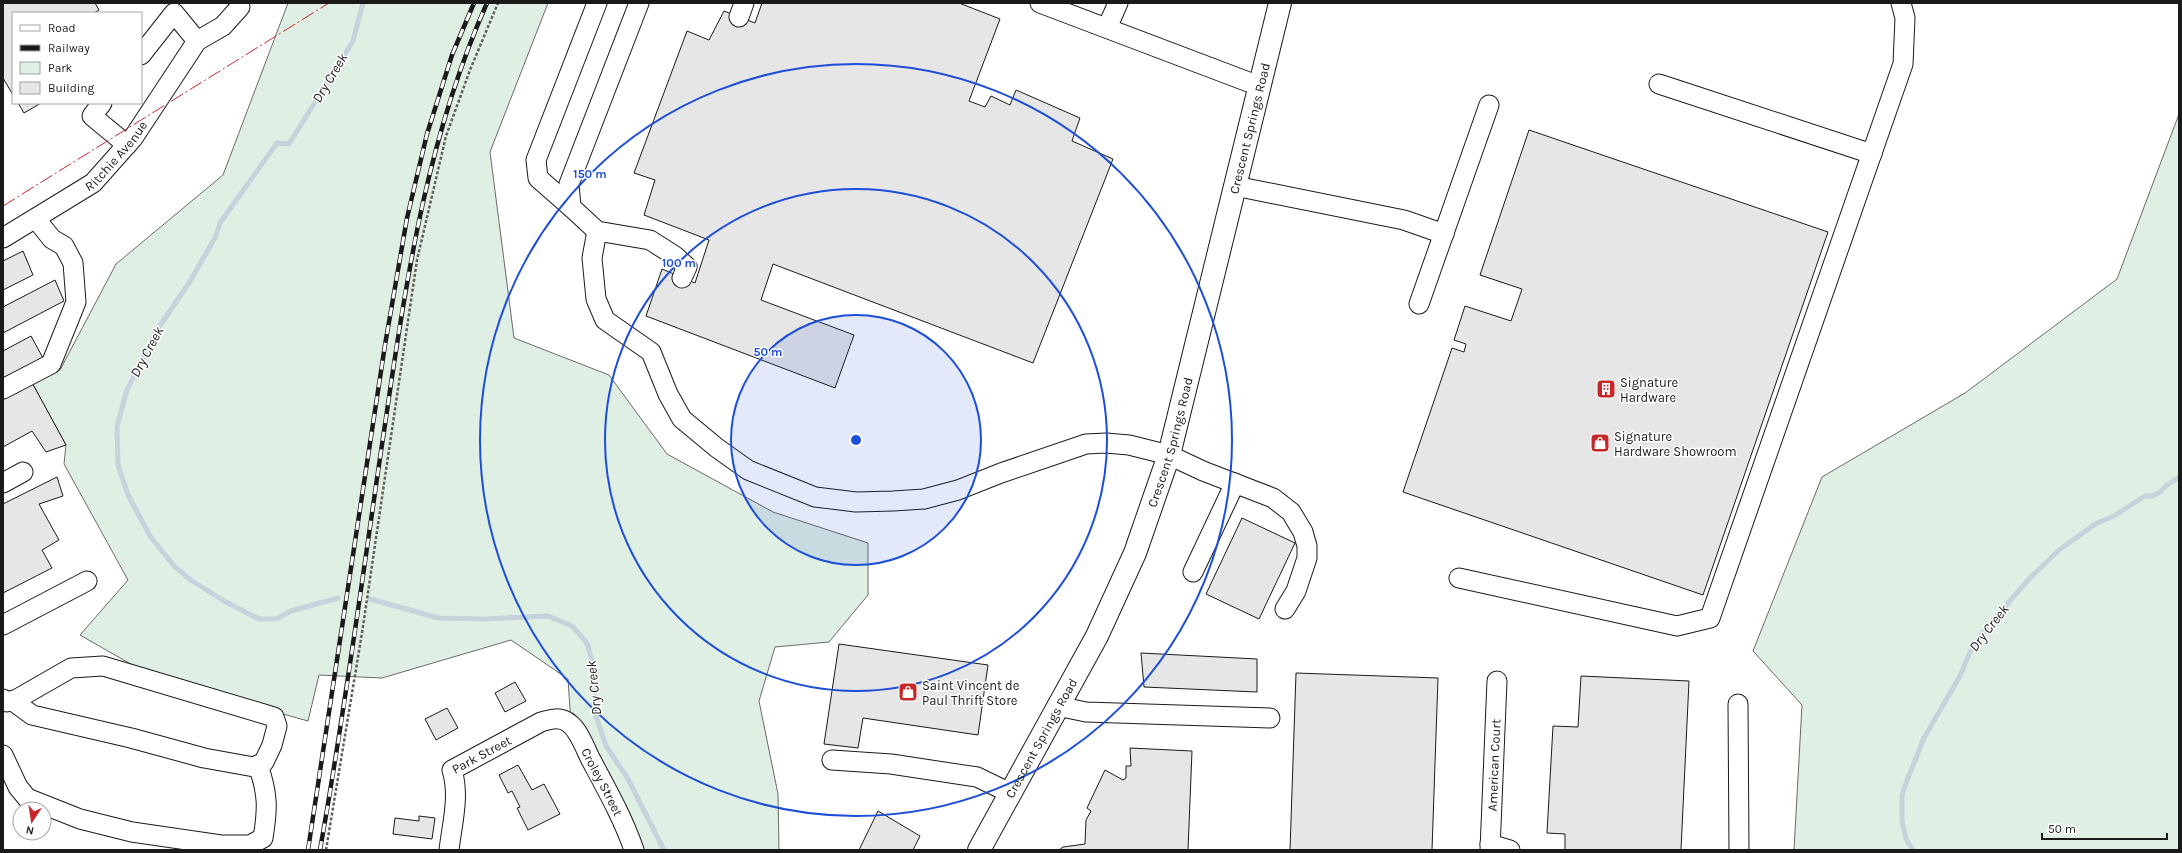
<svg xmlns="http://www.w3.org/2000/svg" width="2182" height="853" viewBox="0 0 2182 853" font-family="Karla,sans-serif">
<style>
.green{fill:#e0efe3;stroke:#6a6a6a}
.lines{fill:none;stroke-linecap:round;stroke-linejoin:round}
.stream{stroke:#c6d2dc;stroke-width:5}
.building{fill:#e6e6e6;stroke:#1a1a1a}
.minor-casing{stroke:#1a1a1a;stroke-width:21}
.major-casing{stroke:#1a1a1a;stroke-width:24}
.path{stroke:#5f5f5f;stroke-width:2.5;stroke-dasharray:3 2;stroke-linecap:butt}
.minor{stroke:#fff;stroke-width:19}
.major{stroke:#fff;stroke-width:22}
.rail-casing{stroke:#1a1a1a;stroke-width:4.5}
.rail{stroke:#fff;stroke-width:3;stroke-dasharray:9;stroke-linecap:butt}
.power{stroke:#c62828;stroke-width:1;stroke-dasharray:14 3 2 3;stroke-linecap:butt}
.ring{fill:none;stroke:#1d4ed8;stroke-width:2}
.labels{text-anchor:middle;dominant-baseline:central;stroke-width:3;stroke-linejoin:round;paint-order:stroke}
.street-label{font-size:13px;fill:#1a1a1a;stroke:#fff}
.poi-label{font-size:13px;fill:#1a1a1a;stroke:#fff;text-anchor:start}
.water-label{font-size:14px;font-style:italic;fill:#1a1a1a;stroke:#fff}
.centre{fill:#1d4ed8;stroke:#fff;stroke-width:2}
.ring-label{font-size:12px;text-anchor:middle;font-weight:bold;fill:#1d4ed8;stroke:#fff;stroke-width:3;stroke-linejoin:round;paint-order:stroke}
</style>
<rect width="100%" height="100%" fill="#fff"/>
<!-- green -->
<path class="green" d="M 288,3 L 548,3 L 490,152 L 514,338 L 609,375 L 667,454 L 773,512 L 868,543 L 868,595 L 829,642 L 775,647 L 759,701 L 778,794 L 779,850 L 634,850 L 571,724 L 568,679 L 511,640 L 382,678 L 319,675 L 308,721 L 155,678 L 80,635 L 128,580 L 64,464 L 66,445 L 30,379 L 60,370 L 116,264 L 223,175 Z
M 2179,114 L 2179,850 L 1794,850 L 1802,705 L 1753,651 L 1822,477 L 1965,393 L 2117,279 Z"/>
<g class="lines">
<!-- stream -->
<path class="stream" d="M 338,598 L 291,611 L 276,619 L 259,619 L 224,601 L 191,580 L 174,566 L 150,536 L 128,495 L 118,465 L 117,426 L 127,390 L 157,330 L 189,283 L 215,238 L 220,223 L 277,143 L 289,144 L 353,41 L 363,3
M 370,599 L 439,618 L 484,619 L 548,616 L 572,626 L 587,643 L 595,672 L 594,710 L 606,746 L 628,779 L 664,850
M 1913,850 L 1906,839 L 1902,821 L 1902,795 L 1908,778 L 1924,738 L 1960,676 L 1970,652 L 1984,631 L 2029,579 L 2059,550 L 2097,523 L 2114,516 L 2145,496 L 2152,496 L 2159,493 L 2166,486 L 2179,477"/>
</g>
<!-- building -->
<path class="building" d="M 3,3 L 95,3 L 99,10 L 94,13 L 13,13 L 13,95 L 3,78 Z
M 762,3 L 959,3 L 1000,19 L 969,101 L 985,107 L 991,96 L 1010,105 L 1016,90 L 1080,118 L 1072,141 L 1113,159 L 1033,363 L 773,264 L 761,300 L 854,335 L 835,388 L 646,316 L 662,269 L 695,283 L 709,240 L 644,215 L 655,180 L 634,173 L 687,31 L 709,40 L 724,11 L 755,23 Z
M 18,103 L 41,103 L 24,113 Z
M 1529,130 L 1828,232 L 1703,595 L 1403,492 L 1452,348 L 1464,352 L 1466,344 L 1454,340 L 1465,306 L 1511,321 L 1522,289 L 1480,275 Z
M 23,251 L 33,275 L 3,290 L 3,261 Z
M 55,280 L 64,301 L 3,333 L 3,307 Z
M 31,336 L 43,358 L 3,378 L 3,351 Z
M 30,379 L 66,445 L 46,452 L 32,431 L 3,447 L 3,393 Z
M 57,477 L 63,496 L 39,504 L 59,540 L 42,550 L 52,568 L 3,593 L 3,504 Z
M 1242,518 L 1295,543 L 1259,619 L 1206,594 Z
M 839,644 L 988,665 L 978,735 L 863,718 L 858,748 L 824,744 Z
M 1141,653 L 1257,659 L 1257,692 L 1144,687 Z
M 1296,673 L 1438,678 L 1432,850 L 1290,850 Z
M 1581,676 L 1689,681 L 1681,850 L 1565,850 L 1565,834 L 1547,833 L 1553,726 L 1578,727 Z
M 515,682 L 526,701 L 505,712 L 495,693 Z
M 447,708 L 458,728 L 436,740 L 425,719 Z
M 1130,748 L 1192,751 L 1188,850 L 1059,850 L 1063,847 L 1085,844 L 1086,820 L 1091,811 L 1087,808 L 1105,770 L 1123,780 L 1126,778 L 1126,766 L 1131,766 Z
M 518,765 L 532,790 L 544,784 L 560,814 L 528,830 L 517,808 L 520,807 L 512,791 L 508,793 L 499,775 Z
M 878,811 L 920,836 L 913,850 L 859,850 Z
M 419,816 L 435,818 L 432,839 L 393,834 L 395,818 L 419,821 Z"/>
<g class="lines">
<!-- minor casing -->
<g class="minor-casing">
<g id="minor">
<path d="M 639,3 L 569,184 L 571,207 L 597,231 L 650,240 L 675,256 L 687,267 L 682,278"/>
<path d="M 1040,3 L 1259,86"/>
<path d="M 739,17 L 744,3"/>
<path d="M 1107,28 L 1118,3"/>
<path d="M 141,55 L 174,13 L 197,41"/>
<path d="M 1659,84 L 1872,154"/>
<path d="M 102,103 L 92,116 L 127,145"/>
<path d="M 1235,186 L 1404,220 L 1444,234"/>
<path d="M 571,207 L 538,178 L 536,160 L 597,3"/>
<path d="M 597,231 L 592,258 L 596,299 L 605,320 L 651,352 L 668,394 L 682,419 L 717,448 L 748,470 L 815,497 L 856,502 L 893,501 L 924,499 L 958,490 L 1001,473 L 1086,444 L 1106,443 L 1129,445 L 1169,455 L 1203,471 L 1273,498 L 1291,512 L 1303,532 L 1307,546 L 1307,558 L 1296,591 L 1285,609"/>
<path id="s1" d="M 3,238 L 93,183 L 133,138 L 197,41 L 223,26 L 240,7"/>
<path d="M 1419,304 L 1489,105"/>
<path d="M 3,389 L 51,364 L 76,302 L 73,263 L 64,246 L 52,239 L 36,219"/>
<path d="M 3,483 L 23,472"/>
<path d="M 1193,572 L 1235,483"/>
<path d="M 1459,578 L 1677,626 L 1710,618 L 1903,64 L 1905,18 L 1901,3"/>
<path d="M 3,625 L 87,581"/>
<path d="M 3,699 L 7,702 L 17,699 L 71,668 L 103,666 L 274,717 L 277,726 L 272,745 L 264,762 L 254,767 L 204,758 L 131,738 L 32,715 L 13,701"/>
<path d="M 1738,704 L 1739,850"/>
<path d="M 1057,706 L 1086,712 L 1270,718"/>
<path d="M 3,755 L 18,787 L 27,798 L 80,819 L 132,832 L 221,845 L 250,845 L 263,838 C 268,808 268,794 258,765"/>
<path d="M 832,760 L 891,764 L 977,777 L 1010,793"/>
<path d="M 1490,844 L 1510,850"/>
<path id="s2" d="M 449,850 C 452,824 460,796 452,770 L 541,722 C 551,719 561,716 570,724 C 579,731 585,748 590,758 C 606,788 623,818 634,850"/>
<path id="s3" d="M 1490,850 L 1497,681"/>
</g>
</g>
<!-- major casing -->
<g class="major-casing">
<g id="major">
<path id="s4" d="M 979,850 L 1097,636 L 1135,553 L 1169,455 L 1280,3"/>
</g>
</g>
<!-- path -->
<path class="path" d="M 326,850 L 362,633 L 417,260 L 446,136 L 470,70 L 498,3"/>
<!-- minor -->
<use href="#minor" class="minor"/>
<!-- major -->
<use href="#major" class="major"/>
<!-- rail casing -->
<g class="rail-casing">
<path id="rail" d="M 308,850 L 385,345 L 407,218 L 427,134 L 452,55 L 474,3
M 320,850 C 346,705 365,557 387,411 C 407,272 429,133 487,3"/>
</g>
<!-- rail -->
<use href="#rail" class="rail"/>
<!-- power -->
<path class="power" d="M 3,206 L 329,3"/>
</g>
<!-- distance rings -->
<circle cx="856" cy="440" r="125" fill="#1d4ed8" fill-opacity=".12"/>
<g class="ring">
<circle cx="856" cy="440" r="125"/>
<circle cx="856" cy="440" r="251"/>
<circle cx="856" cy="440" r="376"/>
</g>
<!-- icons -->
<defs>
<g id="building-square" transform="scale(1)"><rect x="-9" y="-9" width="18" height="18" rx="4" fill="#c62828" stroke="#fff"/><path d="M-4-6H4V6H1V3H-1V6H-4ZM-2.5-4.3h1.7v1.8h-1.7ZM.8-4.3h1.7v1.8H.8ZM-2.5-1h1.7V.8h-1.7ZM.8-1h1.7V.8H.8Z" fill="#fff"/></g>
<g id="shop-square" transform="scale(1)"><rect x="-9" y="-9" width="18" height="18" rx="4" fill="#c62828" stroke="#fff"/><path d="M-5-2.5h2.3a2.7 3.5 0 0 1 5.4 0H5L5.5 6h-11ZM-1.5-2.5h3a1.5 2.3 0 0 0-3 0Z" fill="#fff"/></g>
</defs>
<g fill-rule="evenodd">
<use href="#building-square" x="1606" y="389"/>
<use href="#shop-square" x="1600" y="443"/>
<use href="#shop-square" x="908" y="692"/>
</g>
<g class="labels">
<!-- street labels -->
<g class="street-label">
<text stroke="none"><textPath href="#s4" startOffset="776">Crescent Springs Road</textPath></text>
<text stroke="none"><textPath href="#s1" startOffset="141">Ritchie Avenue</textPath></text>
<text stroke="none"><textPath href="#s4" startOffset="452">Crescent Springs Road</textPath></text>
<text stroke="none"><textPath href="#s4" startOffset="128">Crescent Springs Road</textPath></text>
<text stroke="none"><textPath href="#s2" startOffset="114">Park Street</textPath></text>
<text stroke="none"><textPath href="#s3" startOffset="85">American Court</textPath></text>
<text stroke="none"><textPath href="#s2" startOffset="279">Croley Street</textPath></text>
</g>
<!-- poi labels -->
<g class="poi-label">
<text x="1620" y="382">Signature<tspan x="1620" dy="15">Hardware</tspan></text>
<text x="1614" y="436">Signature<tspan x="1614" dy="15">Hardware Showroom</tspan></text>
<text x="922" y="685">Saint Vincent de<tspan x="922" dy="15">Paul Thrift Store</tspan></text>
</g>
<!-- water labels -->
<g class="water-label">
<text transform="translate(330 78) rotate(-59)">Dry Creek</text>
<text transform="translate(147 352) rotate(-62)">Dry Creek</text>
<text transform="translate(1989 628) rotate(-52)">Dry Creek</text>
<text transform="translate(594 688) rotate(-96)">Dry Creek</text>
</g>
</g>
<circle cx="856" cy="440" r="6" class="centre"/>
<g class="ring-label">
<text x="590" y="178">150 m</text>
<text x="679" y="267">100 m</text>
<text x="768" y="356">50 m</text>
</g>
<!-- border -->
<rect width="2182" height="853" fill="none" stroke="#1a1a1a" stroke-width="8"/>
<!-- legend -->
<rect x="12" y="12" width="130" height="92" fill="#ffffff" stroke="#a3a3a3"/>
<rect x="20" y="25" width="20" height="6" fill="#ffffff" stroke="#a3a3a3"/>
<text x="48" y="32" font-size="12" fill="#1a1a1a">Road</text>
<rect x="20" y="45" width="20" height="6" fill="#1a1a1a" stroke="#a3a3a3"/>
<text x="48" y="52" font-size="12" fill="#1a1a1a">Railway</text>
<rect x="20" y="62" width="20" height="12" fill="#e0efe3" stroke="#a3a3a3"/>
<text x="48" y="72" font-size="12" fill="#1a1a1a">Park</text>
<rect x="20" y="82" width="20" height="12" fill="#e6e6e6" stroke="#a3a3a3"/>
<text x="48" y="92" font-size="12" fill="#1a1a1a">Building</text>
<!-- north arrow -->
<g transform="translate(32 821) rotate(192)"><circle r="19" fill="#ffffff" stroke="#a3a3a3"/>
<path d="M0-3L7 15L0 10L-7 15Z" fill="#c62828"/>
<text y="-6" font-size="11" font-weight="bold" text-anchor="middle" fill="#1a1a1a">N</text>
</g>
<!-- scale -->
<path d="M2042 833v6h125v-6" fill="none" stroke="#1a1a1a" stroke-width="2"/>
<text x="2048" y="833" font-size="12" fill="#1a1a1a" stroke="#ffffff" stroke-width="3" paint-order="stroke">50 m</text>
</svg>
